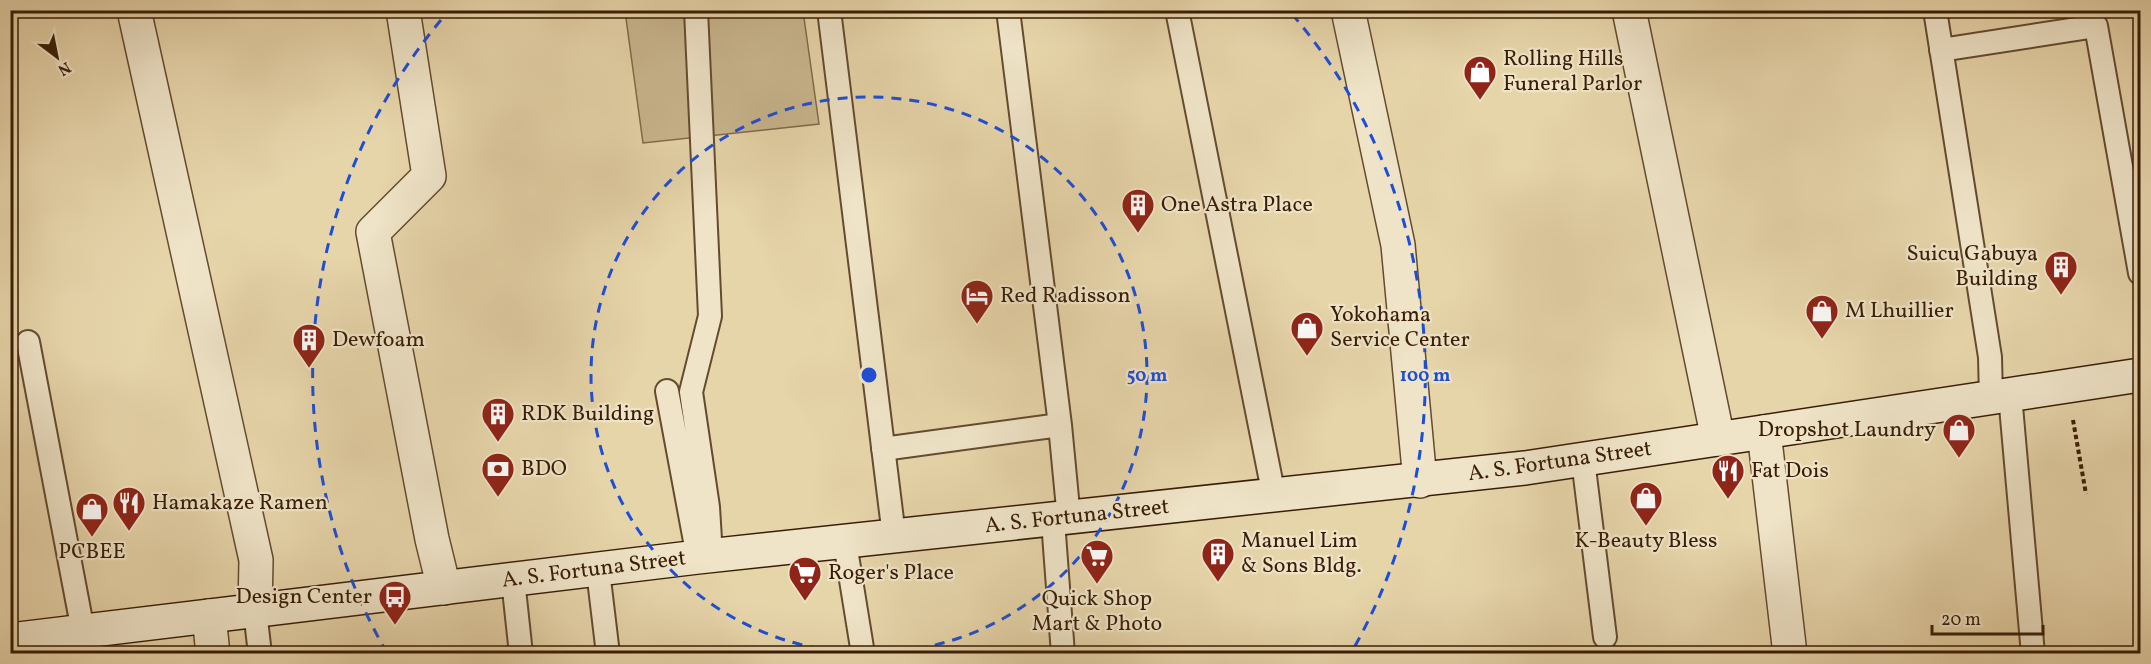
<svg xmlns="http://www.w3.org/2000/svg" width="2151" height="664" viewBox="0 0 2151 664" font-family="Vollkorn,serif">
<style>
.green{fill:#c9b68e;stroke:#816a4a;stroke-width:1.5}
.lines{fill:none;stroke-linecap:round;stroke-linejoin:round}
.service-casing{stroke:#644b2f;stroke-width:26}
.minor-casing{stroke:#644b2f;stroke-width:36}
.tertiary-casing{stroke:#644b2f;stroke-width:36}
.secondary-casing{stroke:#391d06;stroke-width:36}
.path{stroke:#391d06;stroke-width:4;stroke-dasharray:4.5 3;stroke-linecap:butt}
.service{stroke:#efe4c8;stroke-width:22}
.minor{stroke:#efe4c8;stroke-width:33}
.tertiary{stroke:#efe4c8;stroke-width:33}
.secondary{stroke:#efe4c8;stroke-width:33}
.ring{fill:none;stroke:#1d4ed8;stroke-width:3;stroke-dasharray:10 8}
.labels{text-anchor:middle;dominant-baseline:central;stroke-width:4.5;stroke-linejoin:round;paint-order:stroke}
.poi-label{font-size:22px;fill:#391d06;stroke:#efe4c8;text-anchor:start}
.street-label{font-size:22px;fill:#391d06;stroke:#efe4c8}
.centre{fill:#1d4ed8;stroke:#efe4c8;stroke-width:3}
.ring-label{font-size:18px;text-anchor:middle;font-weight:bold;fill:#1d4ed8;stroke:#efe4c8;stroke-width:4.5;stroke-linejoin:round;paint-order:stroke}
</style>
<rect width="100%" height="100%" fill="#e7d5aa"/>
<filter id="stains"><feTurbulence type="fractalNoise" baseFrequency=".00333" numOctaves="4"/><feColorMatrix values="0 0 0 0 .2 0 0 0 0 .09 0 0 0 0 .02 0 0 0 .5 -.17"/></filter>
<radialGradient id="worn" r=".72"><stop offset=".6" stop-color="#630" stop-opacity="0"/><stop offset="1" stop-color="#630" stop-opacity=".3"/></radialGradient>
<!-- green -->
<path class="green" d="M 625,11 L 803,11 L 819,124 L 643,143 Z"/>
<g class="lines">
<!-- service casing -->
<g class="service-casing">
<path id="service" d="M 696,10 L 710,316 L 691,392 L 708,507 L 711,556
M 829,10 L 894,536
M 1008,10 L 1060,425
M 1177,10 L 1274,496
M 1935,10 L 1990,357 L 1991,398
M 1941,50 L 2096,26 L 2140,273
M 28,342 L 83,631
M 667,391 L 698,557
M 2010,395 L 2033,654
M 883,449 L 1060,425 L 1069,519
M 1583,460 L 1605,637
M 1053,521 L 1063,654
M 845,543 L 863,654
M 598,571 L 608,654
M 513,580 L 521,654
M 255,611 L 260,654"/>
</g>
<!-- minor casing -->
<g class="minor-casing">
<path id="minor" d="M 134,10 L 256,560 L 255,611
M 403,10 L 429,176 L 373,232 L 432,539 L 444,588
M 1348,10 L 1398,245 L 1420,481
M 1629,10 L 1718,439
M 1764,432 L 1790,654"/>
</g>
<!-- tertiary casing -->
<g class="tertiary-casing">
<path id="tertiary" d="M 209,616 L 213,654"/>
</g>
<!-- secondary casing -->
<g class="secondary-casing">
<path id="secondary" d="M 10,640 L 698,557 L 1525,468 L 2140,375"/>
</g>
<!-- path -->
<path class="path" d="M 2073,420 L 2086,494"/>
<!-- service -->
<use href="#service" class="service"/>
<!-- minor -->
<use href="#minor" class="minor"/>
<!-- tertiary -->
<use href="#tertiary" class="tertiary"/>
<!-- secondary -->
<use href="#secondary" class="secondary"/>
</g>
<!-- distance rings -->
<g class="ring">
<circle cx="869" cy="375" r="278"/>
<path d="M387 653A556 556 0 0 1 446 14M1292 14A556 556 0 0 1 1351 653"/>
</g>
<!-- icons -->
<defs>
<g id="shop-pin" transform="scale(1.725)"><path d="M0 17L-7.5 6A9.5 9.5 0 1 1 7.5 6Z" fill="#8f2418" stroke="#efe4c8"/><path d="M-5-2.5h2.3a2.7 3.5 0 0 1 5.4 0H5L5.5 6h-11ZM-1.5-2.5h3a1.5 2.3 0 0 0-3 0Z" fill="#fff"/></g>
<g id="building-pin" transform="scale(1.725)"><path d="M0 17L-7.5 6A9.5 9.5 0 1 1 7.5 6Z" fill="#8f2418" stroke="#efe4c8"/><path d="M-4-6H4V6H1V3H-1V6H-4ZM-2.5-4.3h1.7v1.8h-1.7ZM.8-4.3h1.7v1.8H.8ZM-2.5-1h1.7V.8h-1.7ZM.8-1h1.7V.8H.8Z" fill="#fff"/></g>
<g id="hotel-pin" transform="scale(1.725)"><path d="M0 17L-7.5 6A9.5 9.5 0 1 1 7.5 6Z" fill="#8f2418" stroke="#efe4c8"/><path d="M-6-4.5h1.5V1H6V5H4.5V3h-9V5H-6ZM-4 0a1.8 1.8 0 1 1 3.6 0ZM.5 0V-2.5h3Q6-2.5 6 0Z" fill="#fff"/></g>
<g id="bank-pin" transform="scale(1.725)"><path d="M0 17L-7.5 6A9.5 9.5 0 1 1 7.5 6Z" fill="#8f2418" stroke="#efe4c8"/><path d="M-6-4H6V4H-6ZM0-2.3a2.3 2.3 0 1 0 0 4.6a2.3 2.3 0 1 0 0-4.6Z" fill="#fff"/></g>
<g id="restaurant-pin" transform="scale(1.725)"><path d="M0 17L-7.5 6A9.5 9.5 0 1 1 7.5 6Z" fill="#8f2418" stroke="#efe4c8"/><path d="M-5-6h1v4h1v-4h1v4h1v-4h1v5L-1.5 .5V6h-2V.5L-5-1ZM5-6V6H3V1.5H1.5Q1.5-4 5-6Z" fill="#fff"/></g>
<g id="supermarket-pin" transform="scale(1.725)"><path d="M0 17L-7.5 6A9.5 9.5 0 1 1 7.5 6Z" fill="#8f2418" stroke="#efe4c8"/><path d="M-6-5.5h2.5l.6 2H6L4.5 2H-2.5L-4.4-4H-6ZM-1.5 3.2a1.3 1.3 0 1 0 .1 0ZM3 3.2a1.3 1.3 0 1 0 .1 0Z" fill="#fff"/></g>
<g id="bus-pin" transform="scale(1.725)"><path d="M0 17L-7.5 6A9.5 9.5 0 1 1 7.5 6Z" fill="#8f2418" stroke="#efe4c8"/><path d="M-5-6H5V4H4V6H2V4H-2V6H-4V4H-5ZM-3.5-4V0h7V-4ZM-3.5 1.2v1.5H-2V1.2ZM2 1.2v1.5H3.5V1.2Z" fill="#fff"/></g>
</defs>
<g fill-rule="evenodd">
<use href="#shop-pin" x="1480" y="72"/>
<use href="#building-pin" x="1138" y="205"/>
<use href="#building-pin" x="2061" y="267"/>
<use href="#hotel-pin" x="977" y="296"/>
<use href="#shop-pin" x="1822" y="311"/>
<use href="#shop-pin" x="1307" y="328"/>
<use href="#building-pin" x="309" y="340"/>
<use href="#building-pin" x="498" y="414"/>
<use href="#shop-pin" x="1959" y="430"/>
<use href="#bank-pin" x="498" y="469"/>
<use href="#restaurant-pin" x="1728" y="471"/>
<use href="#shop-pin" x="1646" y="498"/>
<use href="#restaurant-pin" x="129" y="503"/>
<use href="#shop-pin" x="92" y="509"/>
<use href="#building-pin" x="1218" y="554"/>
<use href="#supermarket-pin" x="1097" y="556"/>
<use href="#supermarket-pin" x="805" y="573"/>
<use href="#bus-pin" x="395" y="597"/>
</g>
<g class="labels">
<!-- poi labels -->
<g class="poi-label">
<text x="1503" y="59">Rolling Hills<tspan x="1503" dy="25">Funeral Parlor</tspan></text>
<text x="1161" y="205">One Astra Place</text>
<text x="2038" y="254" text-anchor="end">Suicu Gabuya<tspan x="2038" dy="25">Building</tspan></text>
<text x="1000" y="296">Red Radisson</text>
<text x="1845" y="311">M Lhuillier</text>
<text x="1330" y="315">Yokohama<tspan x="1330" dy="25">Service Center</tspan></text>
<text x="332" y="340">Dewfoam</text>
<text x="521" y="414">RDK Building</text>
<text x="1936" y="430" text-anchor="end">Dropshot Laundry</text>
<text x="521" y="469">BDO</text>
<text x="1751" y="471">Fat Dois</text>
<text x="152" y="503">Hamakaze Ramen</text>
<text x="1241" y="541">Manuel Lim<tspan x="1241" dy="25">&amp; Sons Bldg.</tspan></text>
<text x="1646" y="541" text-anchor="middle">K-Beauty Bless</text>
<text x="92" y="552" text-anchor="middle">PCBEE</text>
<text x="828" y="573">Roger's Place</text>
<text x="372" y="597" text-anchor="end">Design Center</text>
<text x="1097" y="599" text-anchor="middle">Quick Shop<tspan x="1097" dy="25">Mart &amp; Photo</tspan></text>
</g>
<!-- street labels -->
<g class="street-label">
<text transform="translate(1560 462) rotate(-8)">A. S. Fortuna Street</text>
<text transform="translate(1077 517) rotate(-6)">A. S. Fortuna Street</text>
<text transform="translate(594 570) rotate(-7)">A. S. Fortuna Street</text>
</g>
</g>
<circle cx="869" cy="375" r="9" class="centre"/>
<g class="ring-label">
<text x="1147" y="381">50 m</text>
<text x="1425" y="381">100 m</text>
</g>
<!-- margin -->
<rect width="2151" height="664" fill="none" stroke="#e7d5aa" stroke-width="36"/>
<rect x="12" y="12" width="2127" height="640" fill="none" stroke="#391d06" stroke-width="3"/>
<rect x="18" y="18" width="2115" height="628" fill="none" stroke="#391d06" stroke-width="1.5"/>
<!-- north arrow -->
<g transform="translate(57 57) rotate(148)" stroke="#efe4c8" stroke-width="4.5" paint-order="stroke">
<path d="M0-4.5L10 22L0 15L-10 22Z" fill="#391d06"/>
<text y="-9" font-size="16" font-weight="bold" text-anchor="middle" fill="#391d06">N</text>
</g>
<!-- scale -->
<path d="M1932 625v9h111v-9" fill="none" stroke="#391d06" stroke-width="3"/>
<text x="1941" y="625" font-size="18" fill="#391d06" stroke="#efe4c8" stroke-width="4.5" paint-order="stroke">20 m</text>
<rect width="100%" height="100%" filter="url(#stains)"/>
<rect width="100%" height="100%" fill="url(#worn)"/>
</svg>
